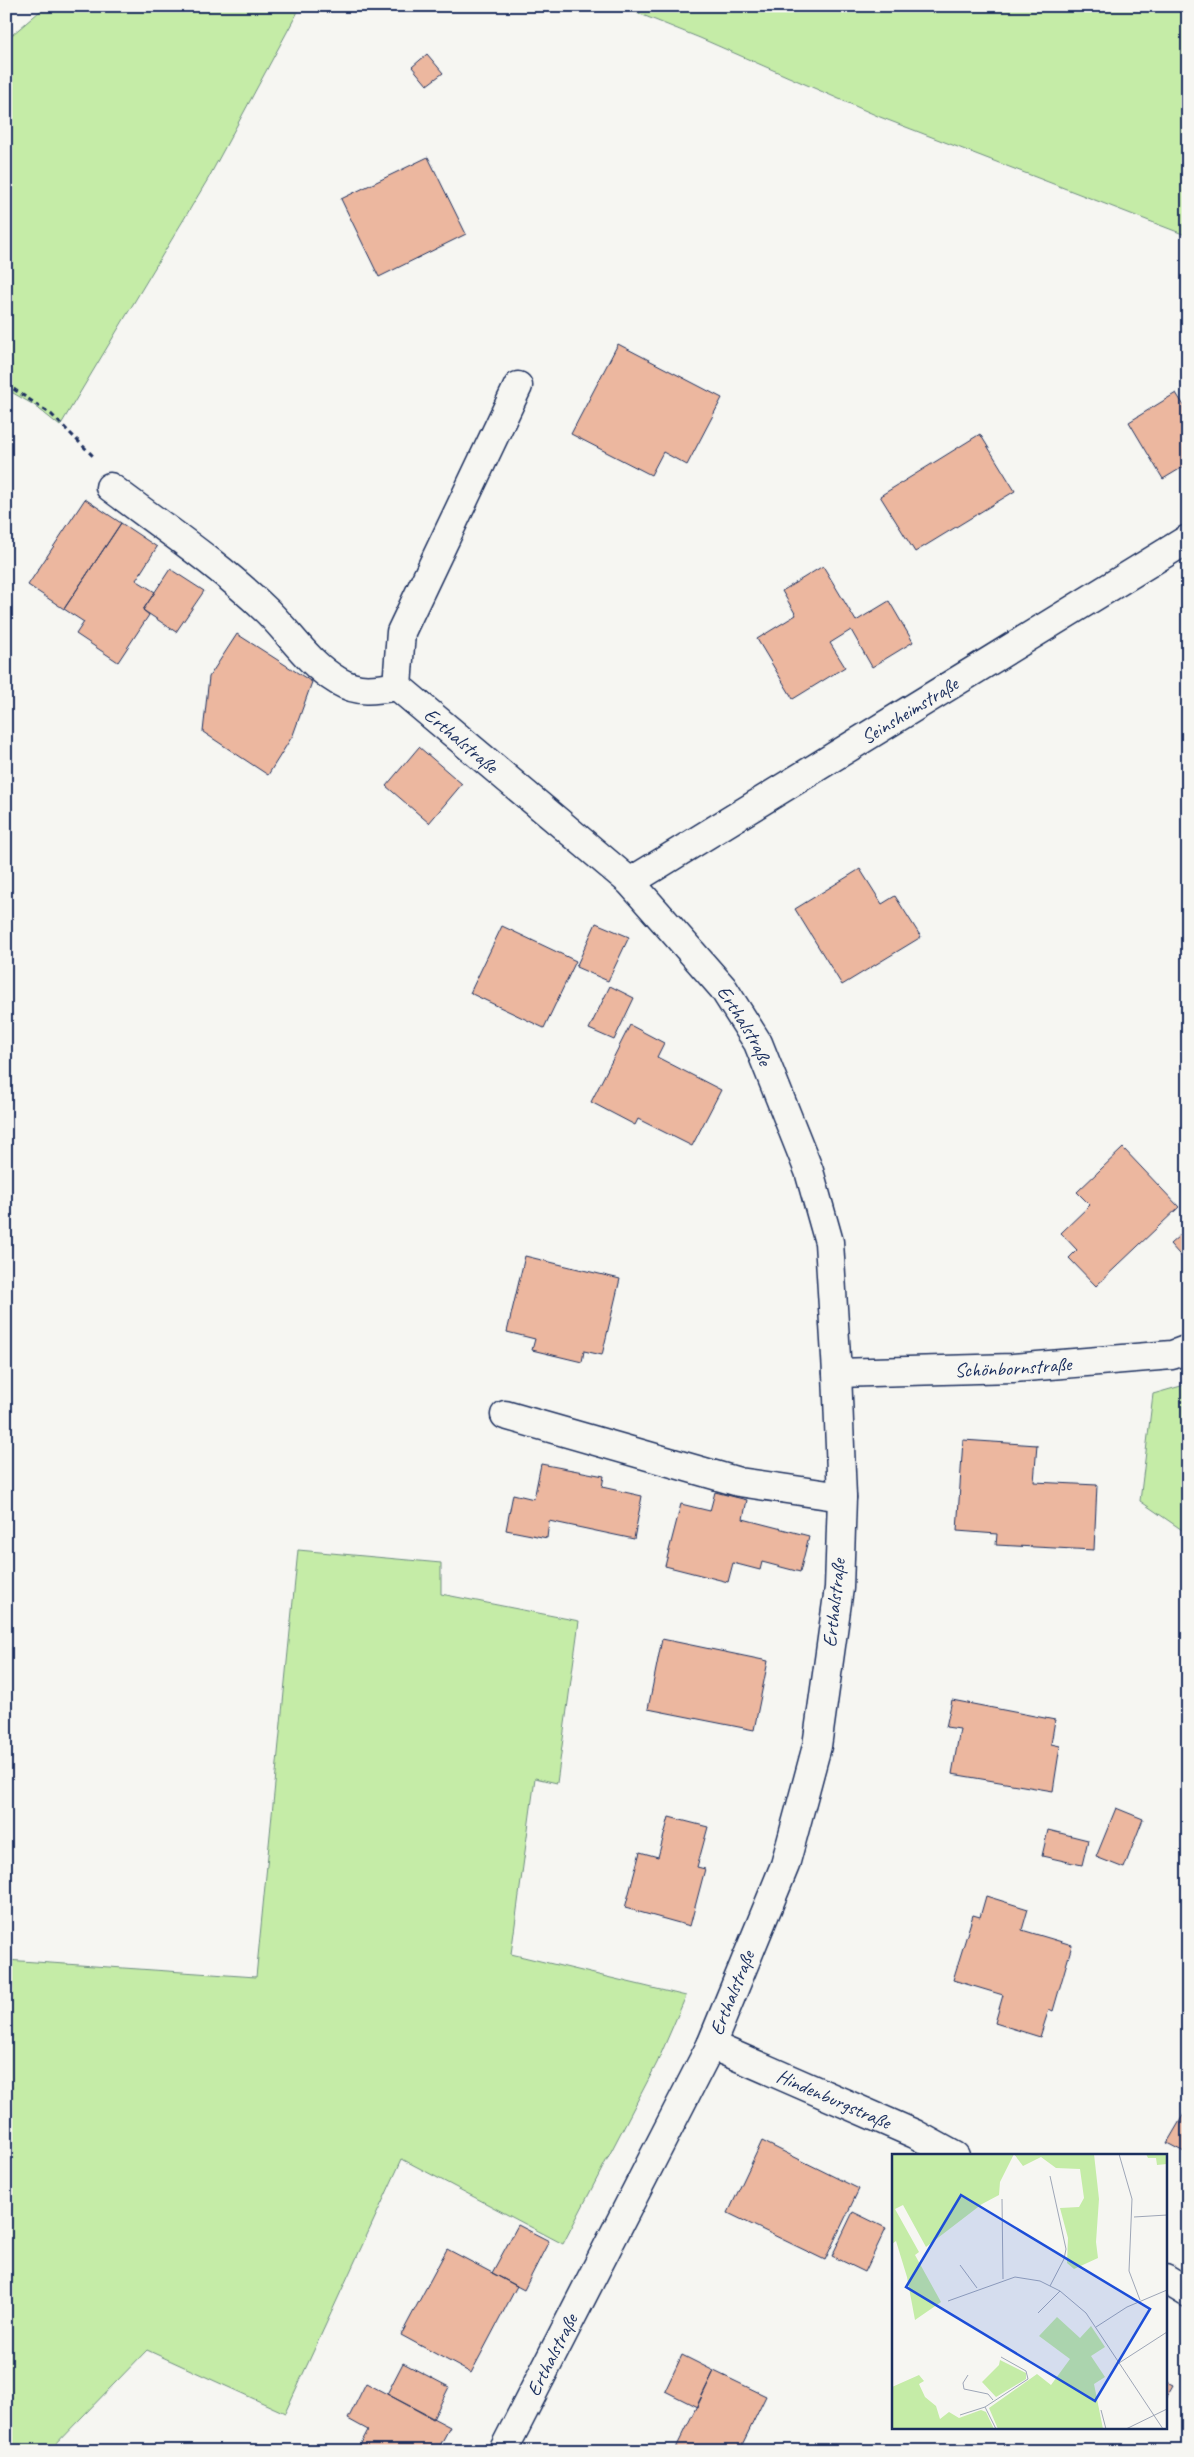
<svg xmlns="http://www.w3.org/2000/svg" width="1194" height="2457" viewBox="0 0 1194 2457" font-family="Caveat,sans-serif">
<style>
.green{fill:#c5eca7;stroke:#708e82}
.building{fill:#ecb79f;stroke:#1b2f5e}
.lines{fill:none;stroke-linecap:round;stroke-linejoin:round}
.minor-casing{stroke:#1b2f5e;stroke-width:31}
.path{stroke:#1b2f5e;stroke-width:3;stroke-dasharray:5 4;stroke-linecap:butt}
.minor{stroke:#f6f6f2;stroke-width:28}
.labels{text-anchor:middle;dominant-baseline:central;stroke-width:4;stroke-linejoin:round;paint-order:stroke}
.street-label{font-size:20px;fill:#1b2f5e;stroke:#f6f6f2}
.inset-road{fill:none;stroke:#9ea6b7;stroke-width:1}
.view{fill:#1d4ed8;fill-opacity:0.15;stroke:#1d4ed8;stroke-width:2.5}
.inset-edge{fill:none;stroke:#1b2f5e;stroke-width:2.5}
</style>
<rect width="100%" height="100%" fill="#f6f6f2"/>
<filter id="ink" filterUnits="userSpaceOnUse"><feTurbulence type="fractalNoise" baseFrequency=".02" numOctaves="2"/><feDisplacementMap in="SourceGraphic" scale="10" xChannelSelector="R" yChannelSelector="G"/><feConvolveMatrix kernelMatrix="1 2 1 2 8 2 1 2 1" color-interpolation-filters="sRGB"/></filter>
<g filter="url(#ink)">
<!-- green -->
<path class="green" d="M 46,6 L 301,6 L 208,179 L 60,426 L 34,405 L 6,389 L 6,40 Z
M 620,6 L 1188,6 L 1188,236 L 880,117 L 700,38 Z
M 1188,1384 L 1188,1534 L 1140,1501 L 1153,1394 Z
M 298,1550 L 441,1563 L 441,1594 L 579,1621 L 557,1783 L 535,1778 L 511,1954 L 686,1996 L 657,2063 L 563,2244 L 402,2159 L 285,2413 L 147,2350 L 49,2451 L 6,2451 L 6,1960 L 256,1977 Z"/>
<!-- building -->
<path class="building" d="M 427,54 L 443,73 L 427,85 L 412,67 Z
M 428,157 L 466,234 L 379,277 L 341,199 Z
M 618,344 L 722,398 L 687,465 L 663,452 L 651,475 L 571,434 Z
M 1176,393 L 1188,412 L 1188,464 L 1163,479 L 1129,422 Z
M 980,434 L 1015,491 L 915,552 L 880,496 Z
M 85,499 L 121,523 L 64,609 L 28,585 Z
M 121,523 L 157,547 L 136,580 L 155,592 L 143,610 L 149,615 L 118,662 L 76,634 L 84,622 L 64,609 Z
M 823,566 L 856,621 L 889,601 L 913,642 L 872,667 L 851,630 L 830,643 L 845,667 L 793,699 L 757,639 L 796,615 L 782,591 Z
M 170,569 L 204,591 L 176,632 L 143,610 Z
M 237,634 L 312,682 L 293,735 L 268,775 L 203,732 L 209,677 Z
M 419,747 L 462,784 L 429,823 L 386,786 Z
M 860,869 L 882,904 L 895,896 L 921,937 L 842,985 L 795,909 Z
M 596,923 L 629,937 L 608,981 L 576,967 Z
M 502,926 L 576,961 L 544,1028 L 470,993 Z
M 610,986 L 634,998 L 614,1040 L 589,1029 Z
M 630,1025 L 664,1043 L 657,1057 L 721,1090 L 692,1146 L 638,1119 L 635,1125 L 591,1102 Z
M 1123,1148 L 1179,1207 L 1096,1286 L 1069,1258 L 1077,1250 L 1061,1233 L 1090,1205 L 1077,1192 Z
M 1188,1228 L 1188,1264 L 1170,1244 Z
M 525,1256 L 620,1279 L 602,1355 L 584,1351 L 582,1362 L 532,1350 L 535,1339 L 507,1332 Z
M 963,1440 L 1037,1445 L 1034,1482 L 1097,1485 L 1094,1550 L 996,1545 L 997,1534 L 957,1531 Z
M 541,1464 L 604,1476 L 602,1487 L 642,1496 L 634,1539 L 549,1521 L 547,1538 L 506,1530 L 513,1494 L 534,1499 Z
M 715,1492 L 747,1500 L 743,1519 L 809,1536 L 800,1572 L 762,1562 L 760,1570 L 733,1563 L 728,1582 L 665,1566 L 681,1504 L 710,1511 Z
M 662,1639 L 768,1661 L 754,1730 L 648,1709 Z
M 952,1700 L 1055,1720 L 1051,1744 L 1060,1746 L 1053,1791 L 952,1774 L 960,1729 L 946,1727 Z
M 1116,1808 L 1143,1819 L 1124,1868 L 1096,1857 Z
M 669,1817 L 708,1827 L 697,1867 L 705,1869 L 690,1926 L 625,1908 L 640,1852 L 658,1857 Z
M 1048,1830 L 1088,1840 L 1082,1865 L 1042,1856 Z
M 986,1896 L 1028,1909 L 1022,1930 L 1072,1945 L 1053,2011 L 1049,2009 L 1040,2037 L 995,2023 L 1003,1995 L 953,1980 L 973,1915 L 980,1917 Z
M 1188,2107 L 1188,2154 L 1167,2143 Z
M 762,2141 L 859,2189 L 825,2260 L 728,2213 Z
M 853,2212 L 886,2228 L 865,2272 L 832,2256 Z
M 518,2225 L 549,2241 L 524,2290 L 492,2273 Z
M 447,2249 L 517,2286 L 471,2373 L 401,2335 Z
M 682,2355 L 714,2371 L 697,2407 L 665,2391 Z
M 403,2363 L 449,2387 L 433,2419 L 387,2394 Z
M 714,2371 L 766,2396 L 739,2451 L 678,2451 L 675,2450 Z
M 1165,2381 L 1173,2385 L 1165,2399 Z
M 366,2383 L 450,2427 L 437,2451 L 357,2451 L 368,2430 L 348,2419 Z"/>
<g class="lines">
<!-- minor casing -->
<g class="minor-casing">
<g id="minor">
<path d="M 110,487 C 163,527 220,565 268,612 C 292,636 308,663 338,681 C 358,693 375,690 397,686"/>
<path id="s1" d="M 397,686 L 630,882 L 723,988 L 758,1043 L 809,1171 L 829,1242 L 837,1373 L 842,1497 L 839,1588 L 817,1746 L 785,1865 L 711,2045 L 503,2451"/>
<path d="M 397,686 L 401,632 L 518,386"/>
<path id="s2" d="M 630,882 L 1188,539"/>
<path id="s3" d="M 837,1373 L 1013,1368 L 1172,1355 L 1188,1349"/>
<path d="M 505,1415 L 739,1482 L 842,1497"/>
<path id="s4" d="M 711,2045 L 915,2134 L 955,2156"/>
<path d="M 1165,2279 L 1188,2293"/>
</g>
</g>
<!-- path -->
<path class="path" d="M 6,384 L 51,414 L 94,457"/>
<!-- minor -->
<use href="#minor" class="minor"/>
</g>
</g>
<g class="labels">
<!-- street labels -->
<g class="street-label">
<text stroke="none"><textPath href="#s2" startOffset="328">Seinsheimstraße</textPath></text>
<text stroke="none"><textPath href="#s1" startOffset="84">Erthalstraße</textPath></text>
<text stroke="none"><textPath href="#s1" startOffset="489">Erthalstraße</textPath></text>
<text stroke="none"><textPath href="#s3" startOffset="176">Schönbornstraße</textPath></text>
<text transform="translate(834 1603) rotate(-84)">Erthalstraße</text>
<text transform="translate(732 1993) rotate(-68)">Erthalstraße</text>
<text stroke="none"><textPath href="#s4" startOffset="134">Hindenburgstraße</textPath></text>
<text transform="translate(552 2355) rotate(-63)">Erthalstraße</text>
</g>
</g>
<!-- overview -->
<g transform="translate(892 2154)">
<rect width="275" height="275" fill="#f6f6f2"/>
<path d="M 0,0 L 122,0 L 108,28 L 107,41 L 90,50 L 34,93 L 11,51 L 3,55 L 27,98 L 23,101 L 49,148 L 23,166 L 15,123 L 4,87 L 0,90 ZM 122,0 L 202,0 L 207,45 L 204,88 L 206,104 L 182,115 L 175,109 L 176,84 L 168,54 L 187,53 L 192,44 L 188,15 L 164,14 L 149,3 L 131,12 ZM 254,0 L 275,0 L 275,10 L 265,11 L 264,4 L 256,4 ZM 165,163 L 188,184 L 199,172 L 213,193 L 199,202 L 213,223 L 202,230 L 211,275 L 106,275 L 97,254 L 145,220 L 159,231 L 178,205 L 147,182 ZM 108,206 L 134,219 L 134,225 L 104,243 L 90,228 L 107,211 ZM 27,221 L 32,227 L 27,230 L 33,243 L 44,252 L 48,265 L 57,258 L 67,264 L 89,256 L 94,258 L 102,275 L 0,275 L 0,233 Z" fill="#c5eca7"/>
<path class="inset-road" d="M 227,0 L 240,45 L 237,117 L 248,146M 110,45 L 111,125M 242,63 L 275,61M 68,111 L 85,134M 158,132 L 172,105 L 174,95 L 158,22M 56,147 L 123,123 L 148,127 L 168,137 L 194,159 L 271,275M 146,159 L 168,137M 204,173 L 235,153 L 275,136M 227,209 L 275,178M 76,221 L 71,229 L 72,235 L 96,240 L 101,246M 93,253 L 136,225 L 134,217 L 109,203M 93,253 L 104,275M 209,256 L 214,275M 68,261 L 93,253M 234,275 L 275,255"/>
<path class="view" d="M 69,41 L 258,155 L 203,247 L 14,133 Z"/>
<rect width="275" height="275" class="inset-edge"/>
</g>
<!-- margin -->
<rect width="1194" height="2457" fill="none" stroke="#f6f6f2" stroke-width="25"/>
<rect x="12" y="12" width="1169" height="2432" fill="none" stroke="#1b2f5e" stroke-width="2" filter="url(#ink)"/>
</svg>
